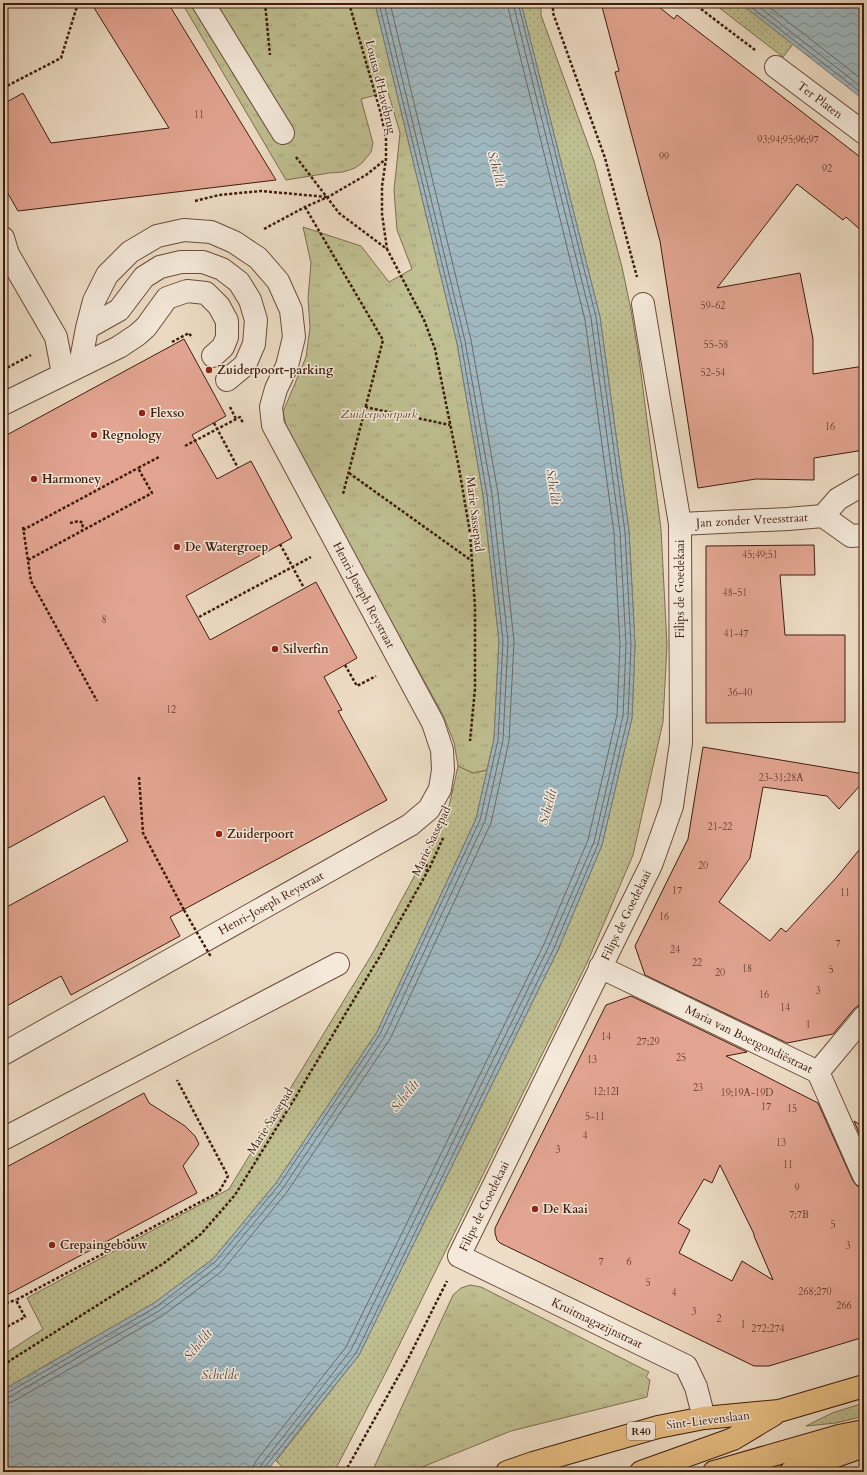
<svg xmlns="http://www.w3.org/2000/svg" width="867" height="1475" viewBox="0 0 867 1475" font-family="Cardo,serif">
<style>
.grass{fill:url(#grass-dots);stroke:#7f6e4f}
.park{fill:url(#park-tufts);stroke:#7f6e4f}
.water{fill:url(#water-waves);stroke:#797a78}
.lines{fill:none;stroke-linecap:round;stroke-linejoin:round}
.shore{stroke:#6f6a66;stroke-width:1}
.building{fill:#e3a592;stroke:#3f1c0d;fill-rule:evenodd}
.minor-casing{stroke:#6b4c3b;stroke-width:24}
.major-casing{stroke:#3f1c0d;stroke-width:24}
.path{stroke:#3f1c0d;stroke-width:2.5;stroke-dasharray:3 2;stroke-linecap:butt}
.minor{stroke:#f4e9da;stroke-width:22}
.major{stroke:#e7be83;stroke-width:22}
.path-bridge{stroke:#3f1c0d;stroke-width:2.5;stroke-dasharray:3 2;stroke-linecap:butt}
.poi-dot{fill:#8f2418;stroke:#f4e9da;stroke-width:1.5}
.labels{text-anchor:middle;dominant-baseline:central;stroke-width:3;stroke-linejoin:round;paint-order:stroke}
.number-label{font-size:10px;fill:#683e2e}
.shield{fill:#f4e9da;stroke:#755a4a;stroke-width:1}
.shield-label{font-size:11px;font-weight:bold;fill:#3f1c0d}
.street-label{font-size:12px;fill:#3f1c0d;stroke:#f4e9da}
.poi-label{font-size:12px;font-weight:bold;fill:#3f1c0d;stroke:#f4e9da;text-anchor:start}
.park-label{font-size:12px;font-style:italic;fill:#654d35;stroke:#f4e9da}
.water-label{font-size:13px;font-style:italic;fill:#5c4b43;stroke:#f4e9da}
</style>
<defs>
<pattern id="grass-dots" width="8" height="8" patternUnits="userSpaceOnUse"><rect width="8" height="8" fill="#bfbf91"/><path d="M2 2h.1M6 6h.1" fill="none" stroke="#a5a47c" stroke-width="1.8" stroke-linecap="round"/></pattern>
<pattern id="park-tufts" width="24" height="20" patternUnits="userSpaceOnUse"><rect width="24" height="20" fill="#bfbf91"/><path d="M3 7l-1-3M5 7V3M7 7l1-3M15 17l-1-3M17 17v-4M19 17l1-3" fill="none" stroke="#a5a47c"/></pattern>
<pattern id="water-waves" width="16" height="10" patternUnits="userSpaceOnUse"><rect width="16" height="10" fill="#9fb8c0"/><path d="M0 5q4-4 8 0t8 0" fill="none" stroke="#83959a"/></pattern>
</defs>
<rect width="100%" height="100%" fill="#eeddc6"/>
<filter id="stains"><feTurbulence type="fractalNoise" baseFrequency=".005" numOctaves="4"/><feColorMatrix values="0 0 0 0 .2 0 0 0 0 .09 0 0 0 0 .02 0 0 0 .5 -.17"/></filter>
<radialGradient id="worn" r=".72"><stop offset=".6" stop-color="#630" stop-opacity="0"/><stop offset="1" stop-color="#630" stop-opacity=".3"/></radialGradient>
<!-- grass -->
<path class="grass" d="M 521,3 L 541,3 L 541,15 L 594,161 L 622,267 L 631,310 L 639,358 L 661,529 L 667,645 L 663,722 L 633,855 L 587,963 L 386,1372 L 334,1472 L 288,1472 L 276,1461 L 359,1355 L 558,950 L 602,845 L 632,718 L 635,645 L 629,531 L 600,317 Z
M 713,3 L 740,3 L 793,44 L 783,57 Z
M 458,766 L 473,773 L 487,770 L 476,819 L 377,1032 L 276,1183 L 213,1259 L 154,1303 L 3,1390 L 3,1355 L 43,1329 L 27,1298 L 229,1189 L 374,951 L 422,862 L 449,806 Z
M 864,1403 L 864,1416 L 836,1423 L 806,1426 L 832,1413 Z"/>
<!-- park -->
<path class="park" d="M 182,3 L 375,3 L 457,343 L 483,495 L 499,641 L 494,739 L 487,770 L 473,773 L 458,766 L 454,742 L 443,715 L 288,435 L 283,412 L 306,357 L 310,328 L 308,298 L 311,263 L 303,227 L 361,246 L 389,282 L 412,269 L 397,230 L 394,190 L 400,133 L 388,92 L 361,99 L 373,143 L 371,152 L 362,163 L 355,168 L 343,172 L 329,173 L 286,180 Z
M 470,1285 L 481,1287 L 649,1372 L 646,1377 L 650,1380 L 647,1397 L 511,1431 L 410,1472 L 372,1472 L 453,1295 L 461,1288 Z"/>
<!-- water -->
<path class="water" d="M 375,3 L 521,3 L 600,317 L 629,531 L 635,645 L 632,718 L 602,845 L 558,950 L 359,1355 L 266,1472 L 3,1472 L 3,1390 L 154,1303 L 213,1259 L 276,1183 L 377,1032 L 476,819 L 494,739 L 499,641 L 483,495 L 457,343 Z
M 740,3 L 864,3 L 864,100 Z"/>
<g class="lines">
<!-- shore -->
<path class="shore" d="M 746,3 L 864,95
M 754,3 L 864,89
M 764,3 L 864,81
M 3,1393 L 7,1393 L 156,1307 L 215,1262 L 279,1185 L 380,1034 L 480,820 L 498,740 L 503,641 L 487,495 L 461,342 L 379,3
M 3,1399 L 9,1397 L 159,1311 L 218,1266 L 283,1188 L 385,1036 L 485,821 L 503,740 L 508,641 L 492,494 L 465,341 L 384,3
M 3,1405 L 12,1402 L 162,1316 L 222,1271 L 287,1192 L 390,1039 L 491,823 L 509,741 L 514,641 L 498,493 L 471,340 L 390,3
M 252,1472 L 253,1467 L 256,1461 L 346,1347 L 544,944 L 588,840 L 617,715 L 620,645 L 614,533 L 585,320 L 507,3
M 258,1472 L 261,1465 L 351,1350 L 549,946 L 594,842 L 623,716 L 626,645 L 620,532 L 591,318 L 513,3
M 263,1472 L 264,1468 L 356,1353 L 554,948 L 598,844 L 628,717 L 631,645 L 625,532 L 596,317 L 518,3"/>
</g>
<!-- building -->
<path class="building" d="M 91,3 L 168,3 L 276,180 L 18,211 L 3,185 L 3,104 L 23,93 L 51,143 L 169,128 Z
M 601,3 L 654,3 L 674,19 L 677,15 L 864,160 L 864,233 L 846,217 L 843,220 L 797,184 L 717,288 L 800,273 L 813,339 L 813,374 L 864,366 L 864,450 L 814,458 L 814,480 L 756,479 L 698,488 L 660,241 L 615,72 L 619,71 Z
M 184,339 L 226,416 L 192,435 L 217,479 L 251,461 L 292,538 L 186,596 L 210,640 L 316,582 L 357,658 L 324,677 L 342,710 L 338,711 L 387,800 L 170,917 L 180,936 L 71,995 L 61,976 L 3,1008 L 3,909 L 128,841 L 104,796 L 3,851 L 3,437 Z
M 814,545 L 815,575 L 780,575 L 785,635 L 845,635 L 845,722 L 706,723 L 706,546 Z
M 703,747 L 864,774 L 864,781 L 839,809 L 827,796 L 763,787 L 750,858 L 719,902 L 770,941 L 781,928 L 786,932 L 836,878 L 864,844 L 864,1005 L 859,1005 L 854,1009 L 833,1034 L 787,1043 L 645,975 L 635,946 L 688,839 Z
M 631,996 L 747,1052 L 726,1056 L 818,1103 L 853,1181 L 857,1186 L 864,1188 L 864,1337 L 769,1366 L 754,1366 L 500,1243 L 497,1240 L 495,1233 L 495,1228 L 606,1005 ZM 720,1165 L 754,1234 L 754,1236 L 773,1280 L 742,1261 L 732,1281 L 679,1253 L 690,1230 L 678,1223 L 704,1179 L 712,1183 Z
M 144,1093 L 149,1103 L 185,1126 L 195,1136 L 199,1144 L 183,1166 L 197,1193 L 3,1297 L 3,1169 Z
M 854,1121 L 864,1127 L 864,1145 Z"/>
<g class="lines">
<!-- minor casing -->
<g class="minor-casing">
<path id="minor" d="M 203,3 L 283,133
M 776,67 L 864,133
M 3,238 L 8,254 L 56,337 L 63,374
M 643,304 L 680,524 L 681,743 L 672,806 L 651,865 L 459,1256 L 686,1366 L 696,1387 L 704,1418
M 87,328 L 119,310 L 144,277 L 160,267 L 181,262 L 203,262 L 222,269 L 239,282 L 250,300 L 256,320 L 254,344 L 245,365 L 227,380
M 3,404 L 119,347 L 137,335 L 146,327 L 167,298 L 187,291 L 206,293 L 219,306 L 227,321 L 227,337 L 223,347 L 213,356
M 823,516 L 838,499 L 864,484
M 680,524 L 788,519 L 823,516 L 851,536 L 864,535
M 600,967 L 818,1072 L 864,1176
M 3,1054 L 410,825 L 429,809 L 440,789 L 443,770 L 442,750 L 433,723 L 273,425 L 271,407 L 276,389 L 287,366 L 294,337 L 291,310 L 278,281 L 258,258 L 234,242 L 211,232 L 184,230 L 157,236 L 130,252 L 107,275 L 94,301 L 87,328 L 80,365
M 818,1072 L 864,1017
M 3,1139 L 338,964"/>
</g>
<!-- major casing -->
<g class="major-casing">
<path id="major" d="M 507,1472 L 533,1463 L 658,1427 L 704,1418 L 779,1411 L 864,1386
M 641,1472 L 733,1439 L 773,1415
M 714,1472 L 839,1436 L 864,1431
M 791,1472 L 864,1446"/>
</g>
<!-- path -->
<path class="path" d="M 265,3 L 270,55
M 349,3 L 381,114 L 386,139 L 386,159 L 382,186 L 382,214 L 387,249
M 553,3 L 553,13 L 605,158 L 637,277
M 693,3 L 755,50
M 3,88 L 61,58 L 78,3
M 296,157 L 339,213 L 387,249 L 424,320 L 435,349 L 459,468 L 470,533 L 475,607 L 475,689 L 470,741
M 195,201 L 219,195 L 261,191 L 327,197
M 305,207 L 383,340 L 343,494
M 264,229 L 305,207 L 328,197 L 366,175 L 386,159
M 172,342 L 189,333 L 192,338
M 3,370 L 31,355
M 230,407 L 236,419
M 365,407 L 450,425
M 214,423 L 238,468
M 185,446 L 240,417 L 243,423
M 349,473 L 472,561
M 70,523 L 79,521 L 83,523 L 82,530
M 23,527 L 31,581 L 97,701
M 23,530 L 138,468
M 280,544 L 304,588
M 28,560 L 152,493 L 138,468 L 159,457
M 199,617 L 311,557
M 345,665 L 357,686 L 376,676
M 139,777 L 143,833 L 184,910
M 425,849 L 427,872
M 6,1303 L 16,1300
M 3,1329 L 25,1317 L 16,1300 L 219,1192 L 228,1176 L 177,1080
M 3,1365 L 164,1263 L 201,1234 L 235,1195 L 295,1098 L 380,956 L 430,867 L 444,836
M 345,1472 L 408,1359 L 447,1281"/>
<!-- minor -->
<use href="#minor" class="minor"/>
<!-- major -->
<use href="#major" class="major"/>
<!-- path-bridge -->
<path class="path-bridge" d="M 184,910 L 211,957"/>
</g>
<!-- markers -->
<g class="poi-dot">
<circle cx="209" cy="370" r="4"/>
<circle cx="142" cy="413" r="4"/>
<circle cx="94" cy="435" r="4"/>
<circle cx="34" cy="479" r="4"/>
<circle cx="177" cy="547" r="4"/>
<circle cx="275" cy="649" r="4"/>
<circle cx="219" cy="834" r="4"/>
<circle cx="535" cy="1209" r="4"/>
<circle cx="52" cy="1245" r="4"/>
</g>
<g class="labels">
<!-- number labels -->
<g class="number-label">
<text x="199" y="115">11</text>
<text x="788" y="140">93;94;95;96;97</text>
<text x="664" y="157">99</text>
<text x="827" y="169">92</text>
<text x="713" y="306">59-62</text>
<text x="716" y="345">55-58</text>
<text x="713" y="373">52-54</text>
<text x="830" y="427">16</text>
<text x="760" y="555">45;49;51</text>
<text x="735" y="593">48-51</text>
<text x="104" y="620">8</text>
<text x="736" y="634">41-47</text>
<text x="740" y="693">36-40</text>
<text x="171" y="710">12</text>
<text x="781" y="778">23-31;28A</text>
<text x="720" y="827">21-22</text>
<text x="703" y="866">20</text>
<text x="677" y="891">17</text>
<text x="845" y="893">11</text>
<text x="664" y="917">16</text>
<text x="838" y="944">7</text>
<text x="675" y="950">24</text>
<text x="697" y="963">22</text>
<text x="747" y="969">18</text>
<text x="831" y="970">5</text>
<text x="720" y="973">20</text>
<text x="818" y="991">3</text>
<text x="764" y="995">16</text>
<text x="785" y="1008">14</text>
<text x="808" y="1025">1</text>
<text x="606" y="1037">14</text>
<text x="648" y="1042">27;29</text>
<text x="681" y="1058">25</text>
<text x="592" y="1060">13</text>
<text x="698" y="1088">23</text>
<text x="606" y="1092">12;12I</text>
<text x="747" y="1093">19;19A-19D</text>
<text x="766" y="1107">17</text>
<text x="792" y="1109">15</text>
<text x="595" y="1117">5-11</text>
<text x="585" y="1136">4</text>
<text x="781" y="1143">13</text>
<text x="558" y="1150">3</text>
<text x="788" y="1165">11</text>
<text x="797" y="1188">9</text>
<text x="799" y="1215">7;7B</text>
<text x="833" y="1225">5</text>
<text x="848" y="1246">3</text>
<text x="601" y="1262">7</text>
<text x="629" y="1262">6</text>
<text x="648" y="1283">5</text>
<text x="815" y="1292">268;270</text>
<text x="674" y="1293">4</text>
<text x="844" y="1306">266</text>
<text x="694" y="1312">3</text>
<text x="719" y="1319">2</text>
<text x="743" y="1325">1</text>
<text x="768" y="1329">272;274</text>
</g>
<!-- shield labels -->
<rect class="shield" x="627" y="1422" width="28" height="18" rx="3"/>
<g class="shield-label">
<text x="641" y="1431">R40</text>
</g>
<!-- street labels -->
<g class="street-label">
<text transform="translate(381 87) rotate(76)">Louisa d'Havébrug</text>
<text transform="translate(820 100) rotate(37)">Ter Platen</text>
<text transform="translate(475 514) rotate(83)">Marie Sassepad</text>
<text transform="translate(752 520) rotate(-3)">Jan zonder Vreesstraat</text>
<text transform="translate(680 589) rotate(-90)">Filips de Goedekaai</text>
<text transform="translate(364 595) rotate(62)">Henri-Joseph Reystraat</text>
<text transform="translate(431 841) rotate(-65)">Marie Sassepad</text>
<text transform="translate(271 903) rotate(-29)">Henri-Joseph Reystraat</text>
<text transform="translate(626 915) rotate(-64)">Filips de Goedekaai</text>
<text transform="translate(749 1039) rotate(26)">Maria van Boergondiëstraat</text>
<text transform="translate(270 1121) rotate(-58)">Marie Sassepad</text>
<text transform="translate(484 1206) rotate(-64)">Filips de Goedekaai</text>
<text transform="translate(597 1323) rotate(26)">Kruitmagazijnstraat</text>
<text transform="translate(708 1420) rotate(-7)">Sint-Lievenslaan</text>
</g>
<!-- poi labels -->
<g class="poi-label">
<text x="217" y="370">Zuiderpoort-parking</text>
<text x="150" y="413">Flexso</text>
<text x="102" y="435">Regnology</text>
<text x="42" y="479">Harmoney</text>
<text x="185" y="547">De Watergroep</text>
<text x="283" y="649">Silverfin</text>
<text x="227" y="834">Zuiderpoort</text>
<text x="543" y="1209">De Kaai</text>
<text x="60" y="1245">Crepaingebouw</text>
</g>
<!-- park labels -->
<g class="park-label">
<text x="379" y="414">Zuiderpoortpark</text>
</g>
<!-- water labels -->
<g class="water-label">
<text transform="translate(496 169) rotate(75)">Scheldt</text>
<text transform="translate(553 487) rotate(81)">Scheldt</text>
<text transform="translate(548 807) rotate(-74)">Scheldt</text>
<text transform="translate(405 1096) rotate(-50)">Scheldt</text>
<text transform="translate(198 1345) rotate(-50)">Scheldt</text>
<text x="220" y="1375">Schelde</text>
</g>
</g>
<!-- margin -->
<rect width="867" height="1475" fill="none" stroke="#eeddc6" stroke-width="16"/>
<rect x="4" y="4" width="859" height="1467" fill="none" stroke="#3f1c0d" stroke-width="2"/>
<rect x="8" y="8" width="851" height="1459" fill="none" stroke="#3f1c0d"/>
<rect width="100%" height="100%" filter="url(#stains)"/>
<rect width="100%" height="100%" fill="url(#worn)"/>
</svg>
